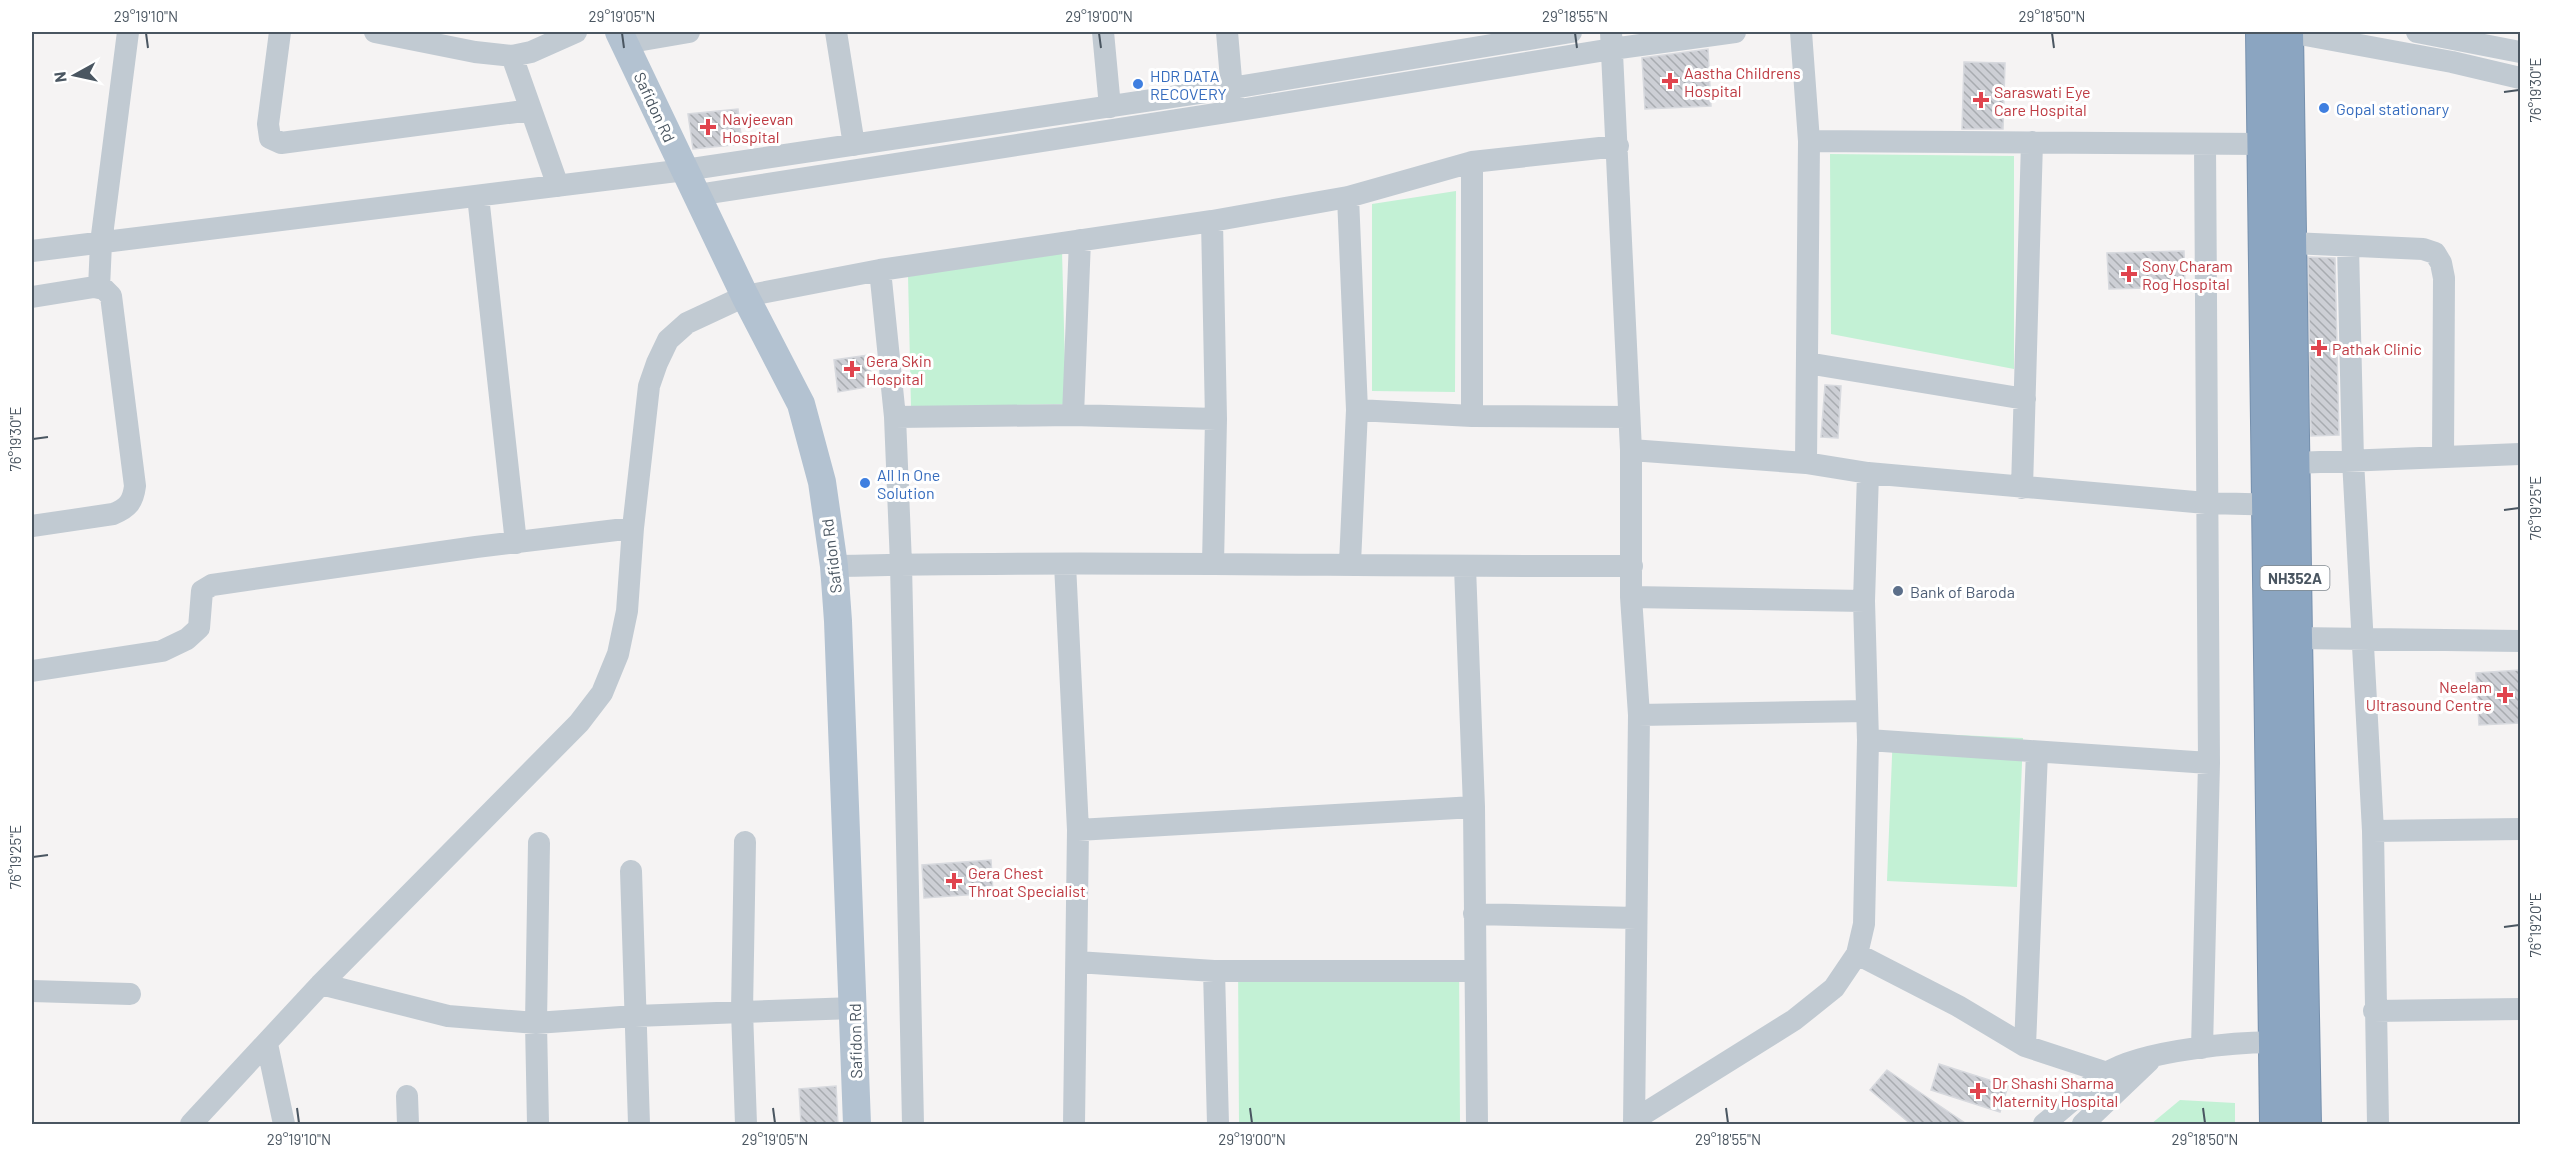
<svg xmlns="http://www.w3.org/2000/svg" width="2552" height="1156" viewBox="0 0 2552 1156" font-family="Barlow,sans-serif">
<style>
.park{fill:#c3f1d5}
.building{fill:url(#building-back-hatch);stroke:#d7d9de;stroke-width:1.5}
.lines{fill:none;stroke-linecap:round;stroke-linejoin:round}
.highway-casing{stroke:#7690ad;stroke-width:34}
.minor{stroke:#c1cad2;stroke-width:22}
.major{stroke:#b3c2d1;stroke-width:28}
.highway{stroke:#8ba5c1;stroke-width:32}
.ticks{fill:none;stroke:#4a5661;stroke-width:2}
.health-dot{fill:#e0444e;stroke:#fff;stroke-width:2}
.shop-dot{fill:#3f7fe0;stroke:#fff;stroke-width:2}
.service-dot{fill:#5c6f8a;stroke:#fff;stroke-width:2}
.labels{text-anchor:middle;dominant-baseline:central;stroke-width:6;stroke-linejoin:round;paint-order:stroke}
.shield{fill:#fff;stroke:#808990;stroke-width:1.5}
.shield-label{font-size:15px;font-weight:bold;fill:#4a5661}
.health-label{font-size:16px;fill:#be3a42;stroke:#fff;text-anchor:start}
.shop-label{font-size:16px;fill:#366cbe;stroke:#fff;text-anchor:start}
.street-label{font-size:16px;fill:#4a5661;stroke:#fff}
.service-label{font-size:16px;fill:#4e5e75;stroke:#fff;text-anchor:start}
.neatline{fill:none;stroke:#4a5661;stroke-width:2}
.ticks-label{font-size:15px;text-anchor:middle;fill:#4a5661}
</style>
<defs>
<pattern id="building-back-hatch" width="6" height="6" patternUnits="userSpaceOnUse" patternTransform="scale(1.5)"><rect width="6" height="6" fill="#cdcfd5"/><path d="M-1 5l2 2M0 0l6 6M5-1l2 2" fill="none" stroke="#a8abb0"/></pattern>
</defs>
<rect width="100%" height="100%" fill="#f5f3f3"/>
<!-- park -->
<path class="park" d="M 1830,154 L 2014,156 L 2014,369 L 1831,334 Z
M 1456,191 L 1455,392 L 1372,391 L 1372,204 Z
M 1062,251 L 1066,404 L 911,407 L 908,275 Z
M 1893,732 L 2023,738 L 2017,887 L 1887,881 Z
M 1459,960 L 1460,1124 L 1239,1124 L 1238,961 Z
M 2180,1100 L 2235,1103 L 2235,1124 L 2151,1124 Z"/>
<!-- building -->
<path class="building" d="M 1708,49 L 1711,106 L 1645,109 L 1642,58 Z
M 1964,62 L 2005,63 L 2003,129 L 1962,129 Z
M 738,109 L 742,144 L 693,149 L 688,114 Z
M 2184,251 L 2185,287 L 2109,289 L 2107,253 Z
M 2308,257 L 2335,258 L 2339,435 L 2311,436 Z
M 868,355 L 873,386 L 838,392 L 834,360 Z
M 1825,385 L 1841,386 L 1838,438 L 1821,437 Z
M 2520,670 L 2520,723 L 2479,725 L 2476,673 Z
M 991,860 L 993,893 L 924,898 L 922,865 Z
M 1939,1064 L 2008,1086 L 2000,1112 L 1931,1090 Z
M 1887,1070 L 1937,1104 L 1968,1125 L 1912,1125 L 1870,1090 Z
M 836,1086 L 838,1125 L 801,1125 L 799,1089 Z"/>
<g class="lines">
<!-- highway casing -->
<g class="highway-casing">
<path id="highway" d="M 2262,32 L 2276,1124
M 2287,32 L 2296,638 L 2305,1124"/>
</g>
<!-- minor -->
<path class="minor" d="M 280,32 L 268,124 L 270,138 L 281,143 L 531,110
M 375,32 L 475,52 L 512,56 L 531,52 L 576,32
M 836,32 L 854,145
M 1103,32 L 1110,107
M 1227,32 L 1233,103
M 1611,32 L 1631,450 L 1631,597 L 1639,715 L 1634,1124
M 1801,32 L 1809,141 L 1806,463
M 2289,32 L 2452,62 L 2520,78
M 2417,32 L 2520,52
M 625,43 L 689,32
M 512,56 L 558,186
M 1809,141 L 2264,144
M 697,195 L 1234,111 L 1612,49 L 1735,32
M 478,196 L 516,543
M 1348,197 L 1357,410 L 1350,563
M 1212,221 L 1216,419 L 1213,564
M 2292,243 L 2423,249 L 2435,253 L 2441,263 L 2444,278 L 2443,457
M 2348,246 L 2353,460 L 2373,831 L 2378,1124
M 32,251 L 685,170 L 1232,88 L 1571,32
M 880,270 L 895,417 L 901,564 L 913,1124
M 99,288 L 101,243 L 128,32
M 32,297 L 94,287 L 104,289 L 111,296 L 135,486 C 133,502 128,508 113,514 L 32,526
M 1807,363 L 2025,399
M 1357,410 L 1472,416 L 1628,417
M 1073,415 L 1080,240
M 1472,416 L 1472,162
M 895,417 L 1073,415 L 1216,419
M 1631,450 L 1806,463 L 1868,473 L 2206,503 L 2284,505
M 2295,463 L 2520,454
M 2022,488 L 2032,142
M 1065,564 L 1078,830 L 1074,1124
M 834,566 C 1100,560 1366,567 1632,566
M 1465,567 L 1474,807 L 1477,1124
M 1631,597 L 1864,601
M 2296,638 L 2520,641
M 32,671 L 162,651 L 187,639 L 199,628 L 202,591 L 212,585 L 476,547 L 633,528
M 1639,715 L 1866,711
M 1868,740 L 2209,763
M 1078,830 L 1474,807
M 2373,831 L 2520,829
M 745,842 L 742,1011 L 746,1124
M 631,871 L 639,1124
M 1474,914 L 1636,918
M 1857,954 L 1958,1006 L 2025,1046 L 2107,1073
M 1077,962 L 1214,971 L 1474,971
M 1214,971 L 1218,1124
M 321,984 L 448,1016 L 536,1023 L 635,1016 L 854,1008
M 32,991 L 130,994
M 2374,1011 L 2520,1009
M 267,1044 L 284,1124
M 2025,1046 L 2037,752
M 2202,1048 L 2209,763 L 2205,144
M 407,1096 L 408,1124
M 1634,1120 L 1794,1020 L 1834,988 L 1857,954 L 1864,924 L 1868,740 L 1864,601 L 1868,473
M 191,1124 L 321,984 L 579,723 L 602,693 L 618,654 L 627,611 L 633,528 L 649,386 L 657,363 L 668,340 L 687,323 L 745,296 L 880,270 L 1212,221 L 1348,197 L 1472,162 L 1618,146
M 538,1124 L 536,1023 L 539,843
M 2044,1124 C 2064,1108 2084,1089 2105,1074 C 2141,1050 2246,1040 2290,1043
M 2083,1124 L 2149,1061"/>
<!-- major -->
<path class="major" d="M 619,32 L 745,296 L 801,404 L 822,482 L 834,566 L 838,621 L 857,1124"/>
<!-- highway -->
<use href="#highway" class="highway"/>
</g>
<!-- ticks -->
<path class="ticks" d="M 146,33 L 148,48M 622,33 L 624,48M 1099,33 L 1101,48M 1575,33 L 1577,48M 2052,33 L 2054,48M 2504,92 L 2519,90M 33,439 L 48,437M 2504,510 L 2519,508M 33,857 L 48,855M 2504,927 L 2519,925M 297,1108 L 299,1123M 773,1108 L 775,1123M 1250,1108 L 1252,1123M 1726,1108 L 1728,1123M 2203,1108 L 2205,1123"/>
<!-- markers -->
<g class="health-dot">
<path d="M1667 72h6v6h6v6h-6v6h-6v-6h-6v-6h6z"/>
<path d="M1978 91h6v6h6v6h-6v6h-6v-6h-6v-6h6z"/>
<path d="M705 118h6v6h6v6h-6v6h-6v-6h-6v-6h6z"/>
<path d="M2126 265h6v6h6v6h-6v6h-6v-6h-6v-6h6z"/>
<path d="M2316 339h6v6h6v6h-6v6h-6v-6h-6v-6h6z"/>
<path d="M849 360h6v6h6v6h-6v6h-6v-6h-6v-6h6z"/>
<path d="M2502 686h6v6h6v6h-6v6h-6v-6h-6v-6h6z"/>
<path d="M951 872h6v6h6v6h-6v6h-6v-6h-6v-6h6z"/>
<path d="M1975 1082h6v6h6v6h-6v6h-6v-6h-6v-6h6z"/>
</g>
<g class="shop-dot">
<circle cx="1138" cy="84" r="6"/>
<circle cx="2324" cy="108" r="6"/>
<circle cx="865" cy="483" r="6"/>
</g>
<circle class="service-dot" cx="1898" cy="591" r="6"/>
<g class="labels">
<!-- shield labels -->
<rect class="shield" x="2260.5" y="566" width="69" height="24" rx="4.5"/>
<g class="shield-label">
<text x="2295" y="578">NH352A</text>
</g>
<!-- health labels -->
<g class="health-label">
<text x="1684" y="72">Aastha Childrens<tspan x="1684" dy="18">Hospital</tspan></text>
<text x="1994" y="91">Saraswati Eye<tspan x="1994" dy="18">Care Hospital</tspan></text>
<text x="722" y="118">Navjeevan<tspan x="722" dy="18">Hospital</tspan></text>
<text x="2142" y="265">Sony Charam<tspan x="2142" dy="18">Rog Hospital</tspan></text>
<text x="2332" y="348">Pathak Clinic</text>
<text x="866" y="360">Gera Skin<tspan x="866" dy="18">Hospital</tspan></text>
<text x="2492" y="686" text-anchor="end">Neelam<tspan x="2492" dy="18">Ultrasound Centre</tspan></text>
<text x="968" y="872">Gera Chest<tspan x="968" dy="18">Throat Specialist</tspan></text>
<text x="1992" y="1082">Dr Shashi Sharma<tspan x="1992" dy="18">Maternity Hospital</tspan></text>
</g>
<!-- shop labels -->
<g class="shop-label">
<text x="1150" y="75">HDR DATA<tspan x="1150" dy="18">RECOVERY</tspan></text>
<text x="2336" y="108">Gopal stationary</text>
<text x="877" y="474">All In One<tspan x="877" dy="18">Solution</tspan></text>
</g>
<!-- street labels -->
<g class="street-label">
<text transform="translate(655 107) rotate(65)">Safidon Rd</text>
<text transform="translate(831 556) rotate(-97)">Safidon Rd</text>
<text transform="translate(855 1041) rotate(-91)">Safidon Rd</text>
</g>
<!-- service labels -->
<g class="service-label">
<text x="1910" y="591">Bank of Baroda</text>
</g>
</g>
<!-- border -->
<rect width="2552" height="1156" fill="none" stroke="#ffffff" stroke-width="66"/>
<!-- north arrow -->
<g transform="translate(75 75) rotate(262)" stroke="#ffffff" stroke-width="4.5" paint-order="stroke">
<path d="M0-4.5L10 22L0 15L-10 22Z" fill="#4a5661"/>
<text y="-9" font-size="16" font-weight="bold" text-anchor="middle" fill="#4a5661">N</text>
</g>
<rect x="33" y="33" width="2486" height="1090" class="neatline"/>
<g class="ticks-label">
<text x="146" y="22">29°19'10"N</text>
<text x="622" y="22">29°19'05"N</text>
<text x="1099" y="22">29°19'00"N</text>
<text x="1575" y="22">29°18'55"N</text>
<text x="2052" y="22">29°18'50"N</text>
<text transform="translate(2536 90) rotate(-90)" y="5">76°19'30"E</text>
<text transform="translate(16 439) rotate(-90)" y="5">76°19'30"E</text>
<text transform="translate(2536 508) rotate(-90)" y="5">76°19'25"E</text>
<text transform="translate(16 857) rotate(-90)" y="5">76°19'25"E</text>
<text transform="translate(2536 925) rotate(-90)" y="5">76°19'20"E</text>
<text x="299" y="1145">29°19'10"N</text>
<text x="775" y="1145">29°19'05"N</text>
<text x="1252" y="1145">29°19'00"N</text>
<text x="1728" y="1145">29°18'55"N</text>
<text x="2205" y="1145">29°18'50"N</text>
</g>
</svg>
